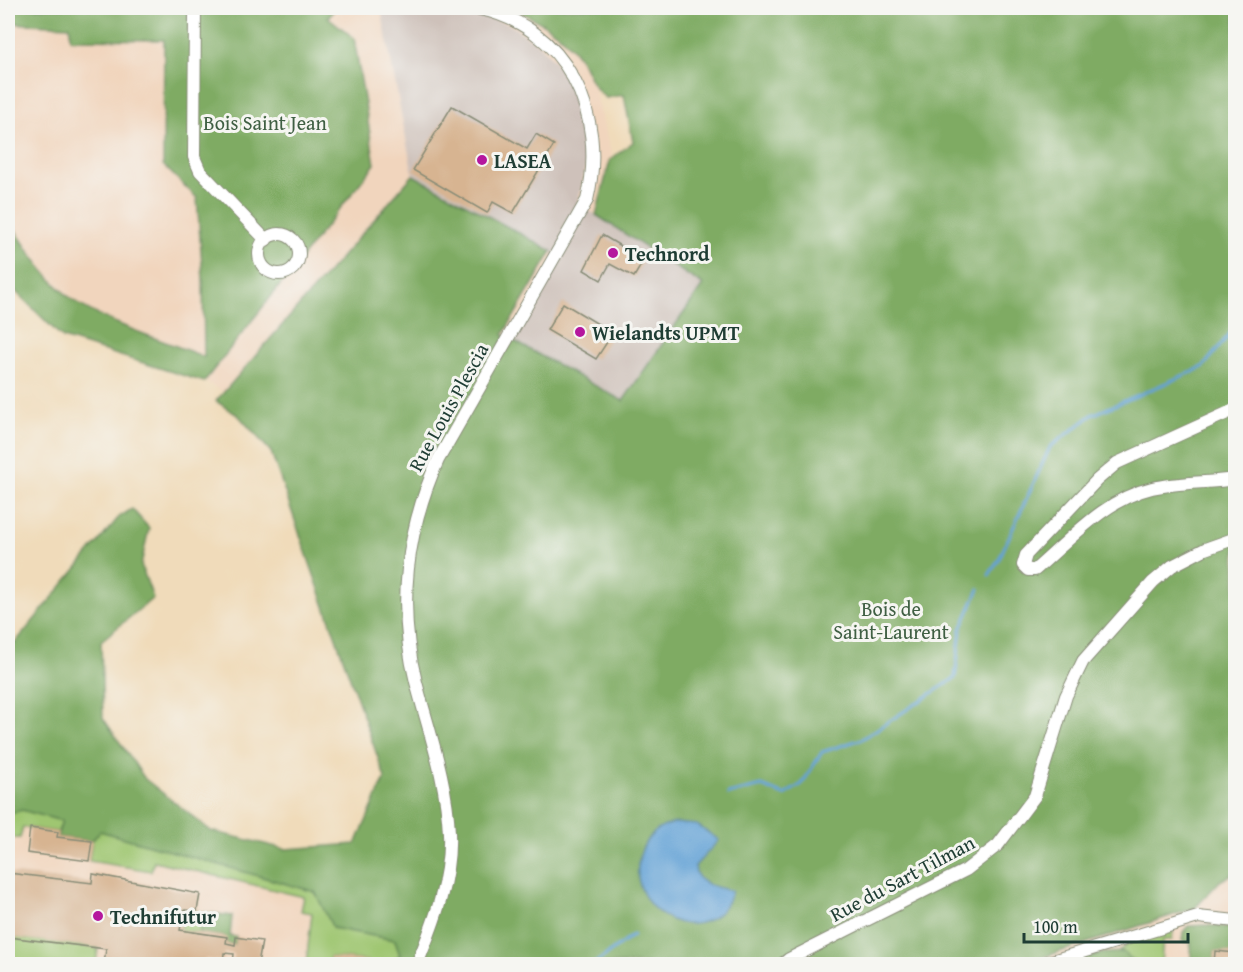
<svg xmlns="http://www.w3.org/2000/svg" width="1243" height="972" viewBox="0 0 1243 972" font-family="'Gentium Book Plus',serif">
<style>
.built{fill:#f1d5bd}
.industrial{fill:#cec1ba}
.green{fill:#9fc671;stroke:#5f8252;stroke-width:1.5}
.forest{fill:#7fab63;stroke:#4f744c;stroke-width:1.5}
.water{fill:#64a2d6;stroke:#427085;stroke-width:1.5}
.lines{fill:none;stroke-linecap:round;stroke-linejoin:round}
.stream{stroke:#64a2d6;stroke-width:3}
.building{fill:#d7b491}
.minor-casing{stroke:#888c77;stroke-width:14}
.minor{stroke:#fff;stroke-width:12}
.poi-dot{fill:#b5179e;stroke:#f6f6f2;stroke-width:2}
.labels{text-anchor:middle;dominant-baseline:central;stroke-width:6;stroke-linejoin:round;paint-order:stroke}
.park-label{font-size:20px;fill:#3f5f43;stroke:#f6f6f2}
.poi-label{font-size:20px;font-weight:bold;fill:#1f3d34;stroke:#f6f6f2;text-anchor:start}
.street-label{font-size:20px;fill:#1f3d34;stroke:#f6f6f2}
</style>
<rect width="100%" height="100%" fill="#f6f6f2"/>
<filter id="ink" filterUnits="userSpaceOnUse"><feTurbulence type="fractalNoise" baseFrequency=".0167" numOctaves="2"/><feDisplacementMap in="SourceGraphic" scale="12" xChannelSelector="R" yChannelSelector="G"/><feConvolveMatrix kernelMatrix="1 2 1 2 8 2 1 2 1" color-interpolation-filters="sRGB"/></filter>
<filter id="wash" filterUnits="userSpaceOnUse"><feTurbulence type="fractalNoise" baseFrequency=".008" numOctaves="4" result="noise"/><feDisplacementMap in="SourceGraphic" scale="24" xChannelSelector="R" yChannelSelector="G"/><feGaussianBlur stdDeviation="1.35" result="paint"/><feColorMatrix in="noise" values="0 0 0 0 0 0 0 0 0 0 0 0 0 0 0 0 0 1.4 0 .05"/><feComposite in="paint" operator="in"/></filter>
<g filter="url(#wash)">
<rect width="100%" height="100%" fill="#f0dbba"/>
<!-- built -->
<path class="built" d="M 8,8 L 673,8 L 595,91 L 615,168 L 703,285 L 446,964 L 8,964 L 8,814 L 69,823 L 433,925 L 418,689 L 240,402 L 8,264 Z
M 1235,872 L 1235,964 L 1022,964 L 1117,933 Z"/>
<!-- industrial -->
<path class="industrial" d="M 381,9 L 471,12 L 509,24 L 537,43 L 554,60 L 573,88 L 585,121 L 587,161 L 578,203 L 703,285 L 624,401 L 513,341 L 561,258 L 413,175 Z"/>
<!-- green -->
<path class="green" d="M 22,810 L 62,821 L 58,832 L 23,827 L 20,838 L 11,838 L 10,845 L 8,845 L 8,814 Z
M 100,831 L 316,892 L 333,928 L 395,940 L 400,955 L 388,964 L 368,964 L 368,961 L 330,957 L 329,964 L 306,964 L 312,913 L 301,911 L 304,897 L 154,861 L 151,871 L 89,861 L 92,841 Z
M 184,910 L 202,912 L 200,933 L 180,930 Z
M 1169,930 L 1173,932 L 1172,940 L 1163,940 L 1161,964 L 1137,964 L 1123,952 L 1119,952 L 1127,944 Z
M 11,937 L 98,948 L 96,964 L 8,964 L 8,942 Z"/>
<!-- forest -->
<path class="forest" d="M 8,8 L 336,8 L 328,17 L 354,38 L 375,164 L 204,382 L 63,338 L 8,284 L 8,218 C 25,247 46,279 73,300 C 102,322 169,342 204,357 L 203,279 L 197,198 L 163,165 L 164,40 L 70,39 L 70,26 L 8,23 Z
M 511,8 L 1235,8 L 1236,872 L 1220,881 L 1195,908 L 1022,964 L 388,964 L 400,955 L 395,940 L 333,928 L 315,892 L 100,831 L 92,841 L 57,837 L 62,821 L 22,810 L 8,814 L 8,637 L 15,643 L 119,517 L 132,509 L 149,528 L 141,565 L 153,598 L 101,641 L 103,718 L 145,779 L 211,831 L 285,849 L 356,844 L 385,778 L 271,452 L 239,416 L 216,401 L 413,175 L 552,251 L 503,335 L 623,401 L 703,285 L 596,215 L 610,160 L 633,142 L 624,95 L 606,98 C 590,87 589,71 578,56 C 561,31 537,20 511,8 Z
M 202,912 L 232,916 L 230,936 L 236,937 L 235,945 L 226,943 L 226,937 L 200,933 Z
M 1205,925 L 1235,928 L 1235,953 L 1215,951 L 1214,964 L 1194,963 L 1190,951 L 1191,942 L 1182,941 L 1183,932 L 1188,926 Z
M 1123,952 L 1137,964 L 1059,964 L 1104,953 Z"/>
<!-- water -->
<path class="water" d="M 675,823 L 697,825 L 719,840 L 695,866 C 696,886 715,886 732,891 C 710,956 623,915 640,855 C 646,836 657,827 675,823 Z"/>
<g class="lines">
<!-- stream -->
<path class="stream" d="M 989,575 L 999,559 L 1050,447 L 1092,415 L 1203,367 L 1236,326
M 728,794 L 762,786 L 784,795 L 802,784 L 822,752 L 862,739 L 955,678 L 961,629 L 979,589
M 594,964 L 633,935"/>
</g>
<g id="blocks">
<!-- building -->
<path class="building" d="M 452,106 L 527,149 L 536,134 L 554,145 L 513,213 L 493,202 L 487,213 L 413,170 Z
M 602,235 L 644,260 L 634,277 L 610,264 L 601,280 L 584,270 Z
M 563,303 L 613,333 L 596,359 L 547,330 Z
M 30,828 L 58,832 L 57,837 L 92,841 L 89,861 L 27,853 Z
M 8,873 L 92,883 L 93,874 L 200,894 L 197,911 L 184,910 L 180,930 L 227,937 L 226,943 L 235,945 L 236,937 L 262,941 L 258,964 L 233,963 L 234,954 L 224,953 L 223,962 L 205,959 L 204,964 L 104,964 L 106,949 L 8,937 Z
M 1215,951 L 1236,953 L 1236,964 L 1214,964 Z
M 330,957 L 369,961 L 368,964 L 329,964 Z"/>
</g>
</g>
<g filter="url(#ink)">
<use href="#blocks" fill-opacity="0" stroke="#888c77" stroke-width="1.5"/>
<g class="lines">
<!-- minor casing -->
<g class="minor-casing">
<path id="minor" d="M 195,8 L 194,157 L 200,171 L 266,240
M259 254a20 20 0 1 1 40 0a20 20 0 1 1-40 0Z
M 1236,409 L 1117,463 L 1097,480 L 1026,555 L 1023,565 L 1028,570 L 1035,570 C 1071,539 1105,499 1152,488 C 1179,482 1208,483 1236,479
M 417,964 C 434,923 451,879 449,833 C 447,781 429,732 416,682 C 397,607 406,531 438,460 L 587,200 C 608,115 567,25 476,8
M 783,964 L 789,959 L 966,870 L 998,845 L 1035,796 L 1066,696 L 1083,661 L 1153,582 L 1172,566 L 1205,549 L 1236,538
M 1042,964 L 1198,917 L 1236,921"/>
</g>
<!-- minor -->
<use href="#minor" class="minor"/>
</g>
</g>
<!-- markers -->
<g class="poi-dot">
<circle cx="482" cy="160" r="6"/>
<circle cx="613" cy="253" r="6"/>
<circle cx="580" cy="332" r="6"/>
<circle cx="98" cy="916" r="6"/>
</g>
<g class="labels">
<!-- park labels -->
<g class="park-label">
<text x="265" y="122">Bois Saint Jean</text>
<text x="891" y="608">Bois de<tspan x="891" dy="23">Saint-Laurent</tspan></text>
</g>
<!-- poi labels -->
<g class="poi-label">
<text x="494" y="160">LASEA</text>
<text x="625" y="253">Technord</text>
<text x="592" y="332">Wielandts UPMT</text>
<text x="110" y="916">Technifutur</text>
</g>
<!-- street labels -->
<g class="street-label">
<text transform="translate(448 407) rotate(-61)">Rue Louis Plescia</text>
<text transform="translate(902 878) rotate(-28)">Rue du Sart Tilman</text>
</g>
</g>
<!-- margin -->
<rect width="1243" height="972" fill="none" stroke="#f6f6f2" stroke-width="30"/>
<!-- scale -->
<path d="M1024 933v9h164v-9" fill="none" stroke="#1f3d34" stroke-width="3"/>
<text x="1033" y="933" font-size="18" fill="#1f3d34" stroke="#f6f6f2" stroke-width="4.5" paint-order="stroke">100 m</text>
</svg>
